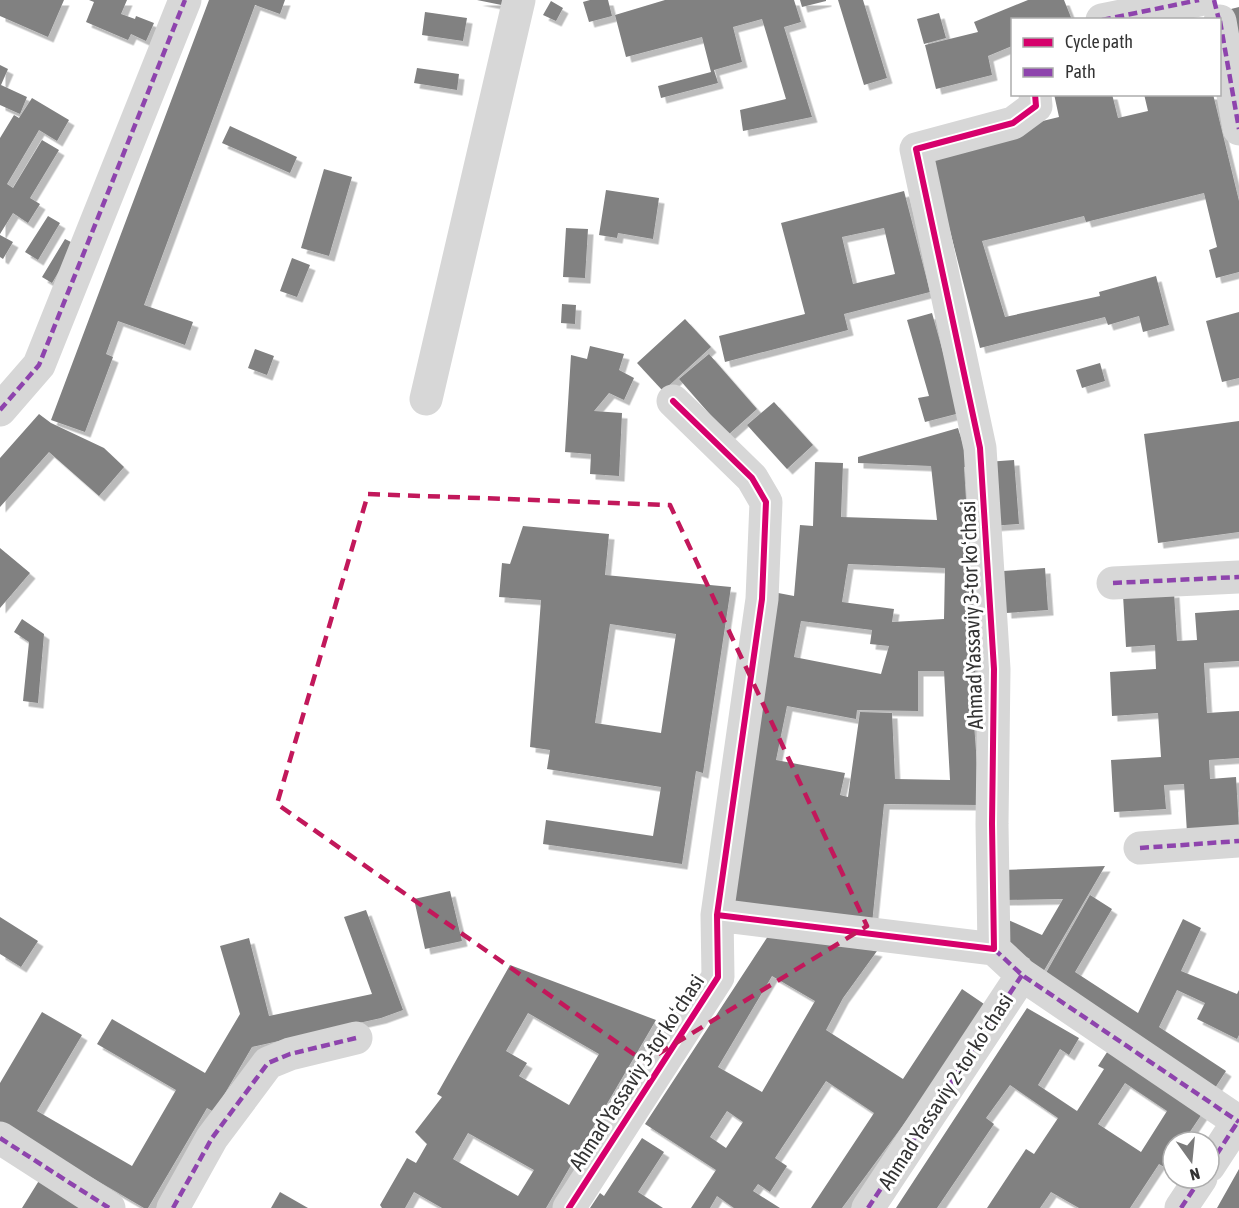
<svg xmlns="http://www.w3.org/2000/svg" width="1239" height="1208" viewBox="0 0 1239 1208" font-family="'Asap Condensed',sans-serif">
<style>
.building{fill:#818181;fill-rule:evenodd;filter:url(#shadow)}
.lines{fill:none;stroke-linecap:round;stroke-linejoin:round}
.minor{stroke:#d7d7d7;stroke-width:33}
.quiet{stroke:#8e44ad;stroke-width:4.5;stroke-dasharray:9 4.5;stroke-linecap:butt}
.cycleway-casing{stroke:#fff;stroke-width:10}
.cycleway{stroke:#d6006c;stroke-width:6}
.marked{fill:none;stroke:#c2185b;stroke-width:4.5;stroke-dasharray:12 8;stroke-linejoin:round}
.labels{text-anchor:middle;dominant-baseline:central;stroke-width:6;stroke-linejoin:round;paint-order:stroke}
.street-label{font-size:21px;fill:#333;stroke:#fff}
</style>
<defs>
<filter id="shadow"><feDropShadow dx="5.5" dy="5.5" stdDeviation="0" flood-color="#0004"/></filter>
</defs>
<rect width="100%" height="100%" fill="#fff"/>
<!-- building -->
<path class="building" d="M 0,0 L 64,0 L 48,37 L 0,16 Z
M 89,0 L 127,0 L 121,14 L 135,19 L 136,16 L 154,23 L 146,41 L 131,34 L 128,40 L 86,22 L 94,2 Z
M 209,0 L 285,0 L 280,14 L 255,5 L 144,305 L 193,322 L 185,345 L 118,321 L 106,354 L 113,357 L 85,432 L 51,420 Z
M 477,0 L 512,0 L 511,7 Z
M 590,0 L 608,0 L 612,16 L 589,22 L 583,2 Z
M 665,0 L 794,0 L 801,22 L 784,27 L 812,117 L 743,131 L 740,110 L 786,99 L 762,19 L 733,27 L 742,62 L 714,70 L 718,83 L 661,98 L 658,86 L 711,72 L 702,37 L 626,57 L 615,15 Z
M 800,0 L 826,0 L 826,1 L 802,7 Z
M 838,0 L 863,0 L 887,78 L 864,85 Z
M 1028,0 L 1064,0 L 1072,20 L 1012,20 L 1012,46 L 988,56 L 992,75 L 936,89 L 925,45 L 978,32 L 974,22 Z
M 551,1 L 563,8 L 556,21 L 543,15 Z
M 1239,7 L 1239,60 L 1227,10 Z
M 425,12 L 467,18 L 463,41 L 422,35 Z
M 939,13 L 946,38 L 924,44 L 917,19 Z
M 0,65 L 8,69 L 1,85 L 27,97 L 20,114 L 0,105 Z
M 417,68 L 459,74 L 457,90 L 414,83 Z
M 1054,94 L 1112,94 L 1118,118 L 1148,111 L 1144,94 L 1213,94 L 1239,201 L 1239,272 L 1216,278 L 1209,250 L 1217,247 L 1204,193 L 1086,222 L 1084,216 L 982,241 L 1005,317 L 1100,296 L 1099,292 L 1156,276 L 1169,325 L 1143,332 L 1139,316 L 1108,325 L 1105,317 L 980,348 L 929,149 L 1059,117 Z
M 32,98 L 69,120 L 57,141 L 39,130 L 7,184 L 13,188 L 42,140 L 59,150 L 30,198 L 40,204 L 28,223 L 13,213 L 0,234 L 0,138 L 14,115 L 19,118 Z
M 230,126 L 297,157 L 290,173 L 222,143 Z
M 324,169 L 352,177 L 329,256 L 301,248 Z
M 606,190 L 659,198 L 653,239 L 618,233 L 617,238 L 599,235 Z
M 904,191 L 930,292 L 844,314 L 848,330 L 725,362 L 719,336 L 805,314 L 781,223 ZM 884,228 L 895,274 L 853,284 L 842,237 Z
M 48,216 L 60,223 L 38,260 L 25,252 Z
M 566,228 L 588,229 L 585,278 L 563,277 Z
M 0,235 L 13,242 L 3,259 L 0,257 Z
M 65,239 L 75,244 L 52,283 L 42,277 Z
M 292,258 L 310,265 L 297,297 L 280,291 Z
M 562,304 L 576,305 L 575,324 L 561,323 Z
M 1239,312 L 1239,378 L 1222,382 L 1206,321 Z
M 932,313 L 960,413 L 925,422 L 918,398 L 929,396 L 907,320 Z
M 685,319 L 711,347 L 663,391 L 637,363 Z
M 590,346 L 624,354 L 619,370 L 634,378 L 624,400 L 609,393 L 594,411 L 622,413 L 619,476 L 590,474 L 591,454 L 565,452 L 571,355 L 587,359 Z
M 255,349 L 274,356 L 267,375 L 248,368 Z
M 709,354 L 757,409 L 728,435 L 679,379 Z
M 1100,363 L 1105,381 L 1082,388 L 1076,370 Z
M 774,402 L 813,445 L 787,469 L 747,425 Z
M 39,414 L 51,423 L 104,448 L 124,467 L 99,496 L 49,452 L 0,507 L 0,458 Z
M 1239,421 L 1239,532 L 1158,543 L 1144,434 Z
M 958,428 L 970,467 L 964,467 L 975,645 L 976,710 L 973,710 L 980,805 L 884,804 L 872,924 L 723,908 L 773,592 L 794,596 L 800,525 L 813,526 L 815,462 L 843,463 L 841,517 L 937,520 L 931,466 L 858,463 L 858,457 ZM 848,564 L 945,568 L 944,619 L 892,622 L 894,609 L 842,602 ZM 801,621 L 872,630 L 870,644 L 889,646 L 881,674 L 794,657 ZM 918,671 L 944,671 L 950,780 L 895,779 L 892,713 L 860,712 L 848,797 L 840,795 L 845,773 L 776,760 L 787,706 L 856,719 L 857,710 L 918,711 Z
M 1014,460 L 1019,524 L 991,526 L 986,462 Z
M 523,526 L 609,534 L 605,575 L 731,587 L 703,773 L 696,771 L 682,864 L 543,844 L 546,820 L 653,836 L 661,787 L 547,769 L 550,750 L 530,747 L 541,600 L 499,597 L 502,563 L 510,564 ZM 610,624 L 676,634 L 661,733 L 595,723 Z
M 0,548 L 30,573 L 0,608 Z
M 1045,568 L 1048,610 L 1006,613 L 1003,571 Z
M 1174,592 L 1177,641 L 1197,640 L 1195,613 L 1239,610 L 1239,661 L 1204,663 L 1207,713 L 1239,711 L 1239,758 L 1209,760 L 1210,779 L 1236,777 L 1239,829 L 1187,833 L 1184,784 L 1164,785 L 1166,809 L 1114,812 L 1111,760 L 1161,757 L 1158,713 L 1112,716 L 1110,672 L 1156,669 L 1155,645 L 1126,647 L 1123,595 Z
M 22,619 L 44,634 L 38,703 L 23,701 L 29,642 L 14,632 Z
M 1105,866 L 1039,979 L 1023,969 L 1030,959 L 1003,944 L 1006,919 L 1042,935 L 1063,899 L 1003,900 L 1002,870 Z
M 450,891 L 462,941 L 425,949 L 414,899 Z
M 1090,895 L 1112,909 L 1075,972 L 1138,1013 L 1183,919 L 1201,928 L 1181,971 L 1237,994 L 1239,990 L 1239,1035 L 1237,1039 L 1197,1019 L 1205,1003 L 1177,990 L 1159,1027 L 1226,1071 L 1213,1091 L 1042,980 Z
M 366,910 L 403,1010 L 381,1018 L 252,1047 L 214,1112 L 207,1108 L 148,1208 L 144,1208 L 0,1124 L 0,1083 L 42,1012 L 82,1035 L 37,1111 L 132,1166 L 176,1090 L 97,1044 L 112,1019 L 205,1073 L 240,1014 L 220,946 L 249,938 L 269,1016 L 372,994 L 344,917 Z
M 0,917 L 38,941 L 21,967 L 0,954 Z
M 772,930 L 877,951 L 843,998 L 826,1030 L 903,1079 L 962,989 L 984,1004 L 912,1113 L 842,1208 L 811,1208 L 874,1113 L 826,1081 L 775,1158 L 787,1166 L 770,1192 L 758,1184 L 753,1191 L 780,1208 L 734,1208 L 717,1196 L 710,1208 L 691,1208 L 716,1170 L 645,1124 ZM 772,976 L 815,1001 L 762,1092 L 718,1067 ZM 727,1111 L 743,1122 L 726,1148 L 710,1137 Z
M 510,965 L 656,1020 L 546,1208 L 442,1208 L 414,1192 L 405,1208 L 382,1208 L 380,1205 L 407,1158 L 416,1163 L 427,1144 L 415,1132 L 442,1097 L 437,1094 ZM 528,1013 L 599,1054 L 569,1105 L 519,1076 L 527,1063 L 506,1051 ZM 468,1133 L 534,1170 L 518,1196 L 453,1159 Z
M 1027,1008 L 1079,1038 L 1069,1055 L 1060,1049 L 1038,1085 L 1077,1111 L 1104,1069 L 1098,1066 L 1113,1043 L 1208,1105 L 1183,1142 L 1173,1142 L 1173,1158 L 1166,1168 L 1159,1164 L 1130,1208 L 1079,1208 L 1051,1192 L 1040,1208 L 987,1208 L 1026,1149 L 1034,1154 L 1058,1118 L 1010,1085 L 986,1118 L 994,1124 L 937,1208 L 896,1208 ZM 1125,1083 L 1167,1111 L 1141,1152 L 1098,1124 Z
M 642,1138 L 664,1152 L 638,1192 L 663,1208 L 590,1208 L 600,1193 L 604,1196 Z
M 1239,1169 L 1239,1208 L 1217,1208 Z
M 40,1179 L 86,1208 L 22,1208 Z
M 280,1192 L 308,1208 L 271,1208 Z"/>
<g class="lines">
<!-- minor -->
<path class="minor" d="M 1102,20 L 1199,0
M 1220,21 L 1239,129
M 426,399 L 519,0
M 0,410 L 39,365 L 185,0
M 1113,583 L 1239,577
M 1140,848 L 1239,841
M 717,915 L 994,949 L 992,824 L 994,669 L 980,448 L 916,149 L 1013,123 L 1036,106 L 1035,94
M 994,949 L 1022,975 L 1239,1122
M 0,1138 L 109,1208
M 1209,1166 L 1239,1120
M 173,1208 L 212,1138 L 268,1063 L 290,1054 L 356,1038
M 569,1208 L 718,977 L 717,915 L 762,599 L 766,502 L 752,478 L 673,401
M 868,1208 L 1022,975
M 1181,1208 L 1201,1178"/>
<!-- quiet -->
<path class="quiet" d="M 1214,0 L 1219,20
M 1102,20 L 1199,0
M 1220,21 L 1239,129
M 0,410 L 39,365 L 185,0
M 1113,583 L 1239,577
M 1140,848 L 1239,841
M 994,949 L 1022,975 L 1239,1122
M 0,1138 L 109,1208
M 1209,1166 L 1239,1120
M 173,1208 L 212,1138 L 268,1063 L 290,1054 L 356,1038
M 868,1208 L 1022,975
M 1181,1208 L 1201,1178"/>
<!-- cycleway casing -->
<g class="cycleway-casing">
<path id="cycleway" d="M 717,915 L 994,949 L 992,824 L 994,669 L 980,448 L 916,149 L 1013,123 L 1036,106 L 1035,94
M 569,1208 L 718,977 L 717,915 L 762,599 L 766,502 L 752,478 L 673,401"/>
</g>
<!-- cycleway -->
<use href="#cycleway" class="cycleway"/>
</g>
<!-- marked area -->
<path class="marked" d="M 368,494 L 670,505 L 867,926 L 645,1062 L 277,804 Z"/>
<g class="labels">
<!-- street labels -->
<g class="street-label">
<text transform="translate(971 615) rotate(-92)">Ahmad Yassaviy 3-tor koʻchasi</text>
<text transform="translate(636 1072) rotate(-57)">Ahmad Yassaviy 3-tor koʻchasi</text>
<text transform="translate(945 1091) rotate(-57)">Ahmad Yassaviy 2-tor koʻchasi</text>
</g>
</g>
<!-- legend -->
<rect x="1011" y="18" width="210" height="78" fill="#ffffff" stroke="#adadad" stroke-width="1.5"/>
<rect x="1023" y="38" width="30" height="9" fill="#d6006c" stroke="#adadad" stroke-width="1.5"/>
<text x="1065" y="48" font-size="18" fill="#333333">Cycle path</text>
<rect x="1023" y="68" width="30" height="9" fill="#8e44ad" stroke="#adadad" stroke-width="1.5"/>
<text x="1065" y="78" font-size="18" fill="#333333">Path</text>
<!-- north arrow -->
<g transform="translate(1191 1160) rotate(165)"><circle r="28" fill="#ffffff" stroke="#adadad" stroke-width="1.5"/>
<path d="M0-4.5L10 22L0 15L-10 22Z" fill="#7a7a7a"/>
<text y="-9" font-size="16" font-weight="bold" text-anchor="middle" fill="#333333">N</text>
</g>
</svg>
